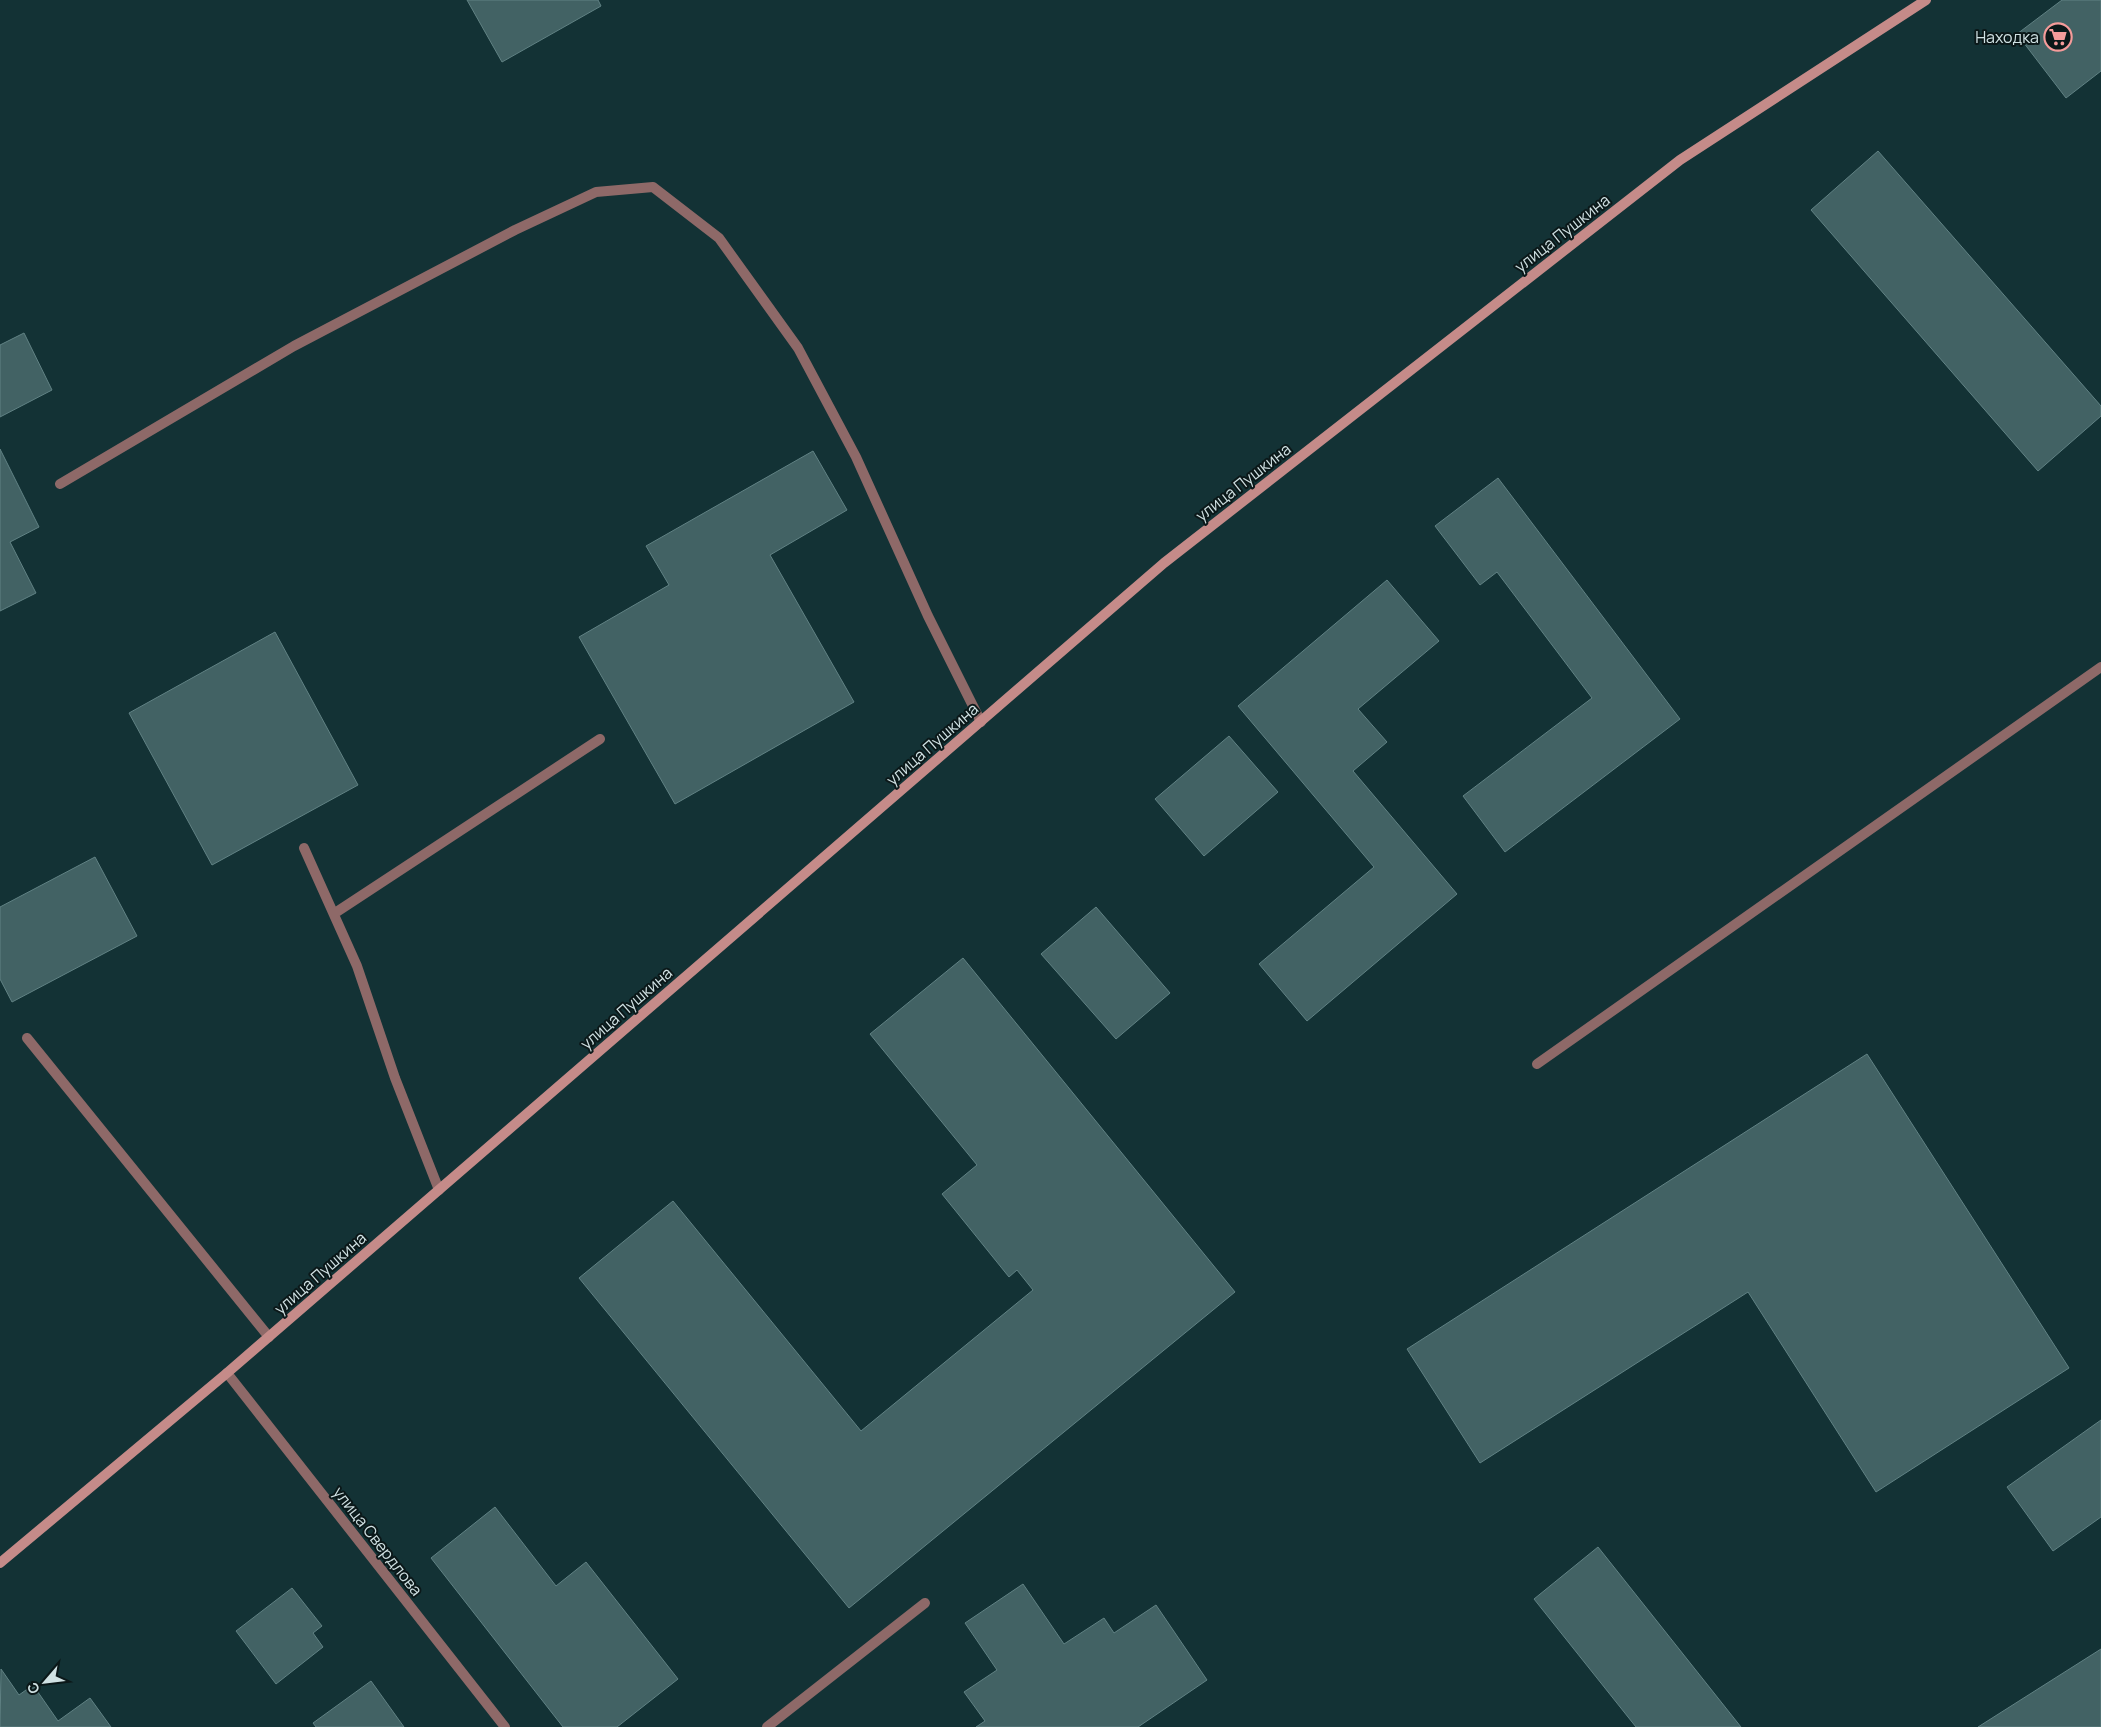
<svg xmlns="http://www.w3.org/2000/svg" width="2101" height="1727" viewBox="0 0 2101 1727" font-family="Manrope,sans-serif">
<style>
.building{fill:#426264;stroke:#618284}
.lines{fill:none;stroke-linecap:round;stroke-linejoin:round}
.lane{stroke:#8e6968;stroke-width:10}
.street{stroke:#8e6968;stroke-width:10}
.secondary{stroke:#c58b89;stroke-width:10}
.labels{text-anchor:middle;dominant-baseline:central;stroke-width:4;stroke-linejoin:round;paint-order:stroke}
.poi-label{font-size:16px;fill:#d0e1e3;stroke:#0b1819;text-anchor:end}
.street-label{font-size:16px;fill:#d0e1e3;stroke:#0b1819}
</style>
<rect width="100%" height="100%" fill="#133235"/>
<!-- building -->
<path class="building" d="M 467,0 L 598,0 L 601,6 L 502,62 Z
M 2062,0 L 2101,0 L 2101,71 L 2066,98 L 2017,34 Z
M 1878,151 L 2101,406 L 2101,416 L 2038,471 L 1811,210 Z
M 24,333 L 52,390 L 0,417 L 0,345 Z
M 0,449 L 39,527 L 10,542 L 36,593 L 0,611 Z
M 813,451 L 847,510 L 770,555 L 854,702 L 675,804 L 579,637 L 669,585 L 646,546 Z
M 1498,478 L 1680,719 L 1505,852 L 1463,796 L 1592,698 L 1497,572 L 1480,585 L 1435,526 Z
M 1387,580 L 1439,641 L 1358,709 L 1387,742 L 1353,771 L 1457,894 L 1307,1021 L 1259,964 L 1374,867 L 1238,706 Z
M 275,632 L 358,785 L 212,865 L 129,713 Z
M 1229,736 L 1278,792 L 1204,856 L 1155,799 Z
M 95,857 L 137,936 L 12,1002 L 0,979 L 0,907 Z
M 1096,907 L 1170,993 L 1116,1039 L 1041,954 Z
M 963,958 L 1235,1292 L 849,1608 L 579,1278 L 673,1201 L 861,1431 L 1033,1290 L 1017,1270 L 1009,1277 L 942,1194 L 977,1165 L 870,1034 Z
M 1867,1054 L 2069,1368 L 1876,1492 L 1748,1292 L 1480,1463 L 1407,1349 Z
M 2101,1420 L 2101,1517 L 2053,1551 L 2007,1487 Z
M 495,1507 L 556,1586 L 586,1562 L 678,1679 L 617,1727 L 563,1727 L 431,1558 Z
M 1598,1547 L 1741,1727 L 1636,1727 L 1534,1599 Z
M 1023,1584 L 1064,1644 L 1104,1618 L 1114,1633 L 1156,1605 L 1207,1680 L 1138,1727 L 976,1727 L 985,1721 L 964,1692 L 997,1670 L 965,1623 Z
M 292,1588 L 322,1626 L 313,1633 L 323,1647 L 276,1684 L 236,1631 Z
M 2101,1649 L 2101,1727 L 1978,1727 Z
M 1,1669 L 19,1695 L 33,1685 L 58,1721 L 90,1698 L 111,1727 L 0,1727 Z
M 371,1681 L 404,1727 L 316,1727 L 313,1723 Z"/>
<g class="lines">
<!-- lane -->
<path class="lane" d="M 60,484 L 294,346 L 515,230 L 596,192 L 653,187 L 719,238 L 798,348 L 856,457 L 928,616 L 981,722
M 304,848 L 357,966 L 395,1078 L 439,1190
M 335,913 L 600,739
M 27,1038 L 269,1337
M 1537,1064 L 2101,667
M 767,1727 L 925,1603"/>
<!-- street -->
<path class="street" d="M 227,1373 L 505,1727"/>
<!-- secondary -->
<path class="secondary" d="M 0,1563 L 227,1373 L 1164,563 L 1680,160 L 1926,0"/>
</g>
<!-- icons -->
<defs>
<g id="supermarket-ring" transform="scale(1.4375)"><circle r="9.5" fill="#0b1819" stroke="#f59b9a" stroke-width="1.5"/><path d="M-6-5.5h2.5l.6 2H6L4.5 2H-2.5L-4.4-4H-6ZM-1.5 3.2a1.3 1.3 0 1 0 .1 0ZM3 3.2a1.3 1.3 0 1 0 .1 0Z" fill="#f59b9a"/></g>
</defs>
<g fill-rule="evenodd">
<use href="#supermarket-ring" x="2058" y="37"/>
</g>
<g class="labels">
<!-- poi labels -->
<g class="poi-label">
<text x="2039" y="37">Находка</text>
</g>
<!-- street labels -->
<g class="street-label">
<text transform="translate(1562 233) rotate(-38)">улица Пушкина</text>
<text transform="translate(1243 482) rotate(-38)">улица Пушкина</text>
<text transform="translate(932 744) rotate(-41)">улица Пушкина</text>
<text transform="translate(626 1008) rotate(-41)">улица Пушкина</text>
<text transform="translate(320 1273) rotate(-41)">улица Пушкина</text>
<text transform="translate(378 1541) rotate(52)">улица Свердлова</text>
</g>
</g>
<!-- north arrow -->
<g transform="translate(45 1682) rotate(242)" stroke="#0b1819" stroke-width="4" paint-order="stroke">
<path d="M0-4L9 19L0 12L-9 19Z" fill="#d0e1e3"/>
<text y="-8" font-size="14" font-weight="bold" text-anchor="middle" fill="#d0e1e3">С</text>
</g>
</svg>
